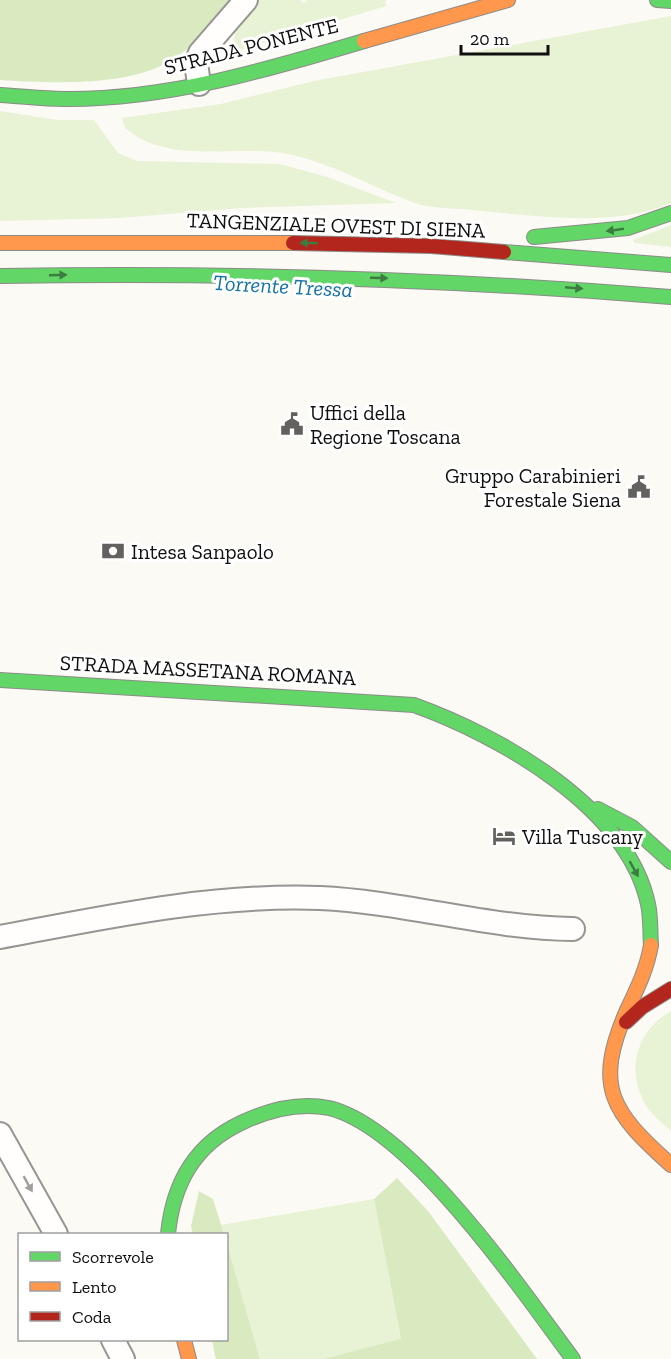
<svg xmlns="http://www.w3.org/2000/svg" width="671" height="1359" viewBox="0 0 671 1359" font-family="'Zilla Slab',serif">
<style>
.green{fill:#e8f2d4}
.forest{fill:#d9eac1}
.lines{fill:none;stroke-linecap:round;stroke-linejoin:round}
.street-casing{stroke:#969592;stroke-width:26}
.fast-casing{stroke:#8c8b89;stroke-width:16}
.slow-casing{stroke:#8c8b89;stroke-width:16}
.jam-casing{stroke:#8c8b89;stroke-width:16}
.street{stroke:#fffefd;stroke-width:22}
.fast{stroke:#63d668;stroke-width:14}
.slow{stroke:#ff974d;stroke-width:14}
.jam{stroke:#b3261e;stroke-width:14}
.oneway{fill:#3d7c40}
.oneway2{fill:#9f9e9e}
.labels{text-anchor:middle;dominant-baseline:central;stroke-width:6;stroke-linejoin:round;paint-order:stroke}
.street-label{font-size:21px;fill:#0f0f0f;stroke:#fff}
.poi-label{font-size:21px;fill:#0f0f0f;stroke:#fff;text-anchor:start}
.water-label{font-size:22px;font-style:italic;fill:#1472a4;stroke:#fff}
</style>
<rect width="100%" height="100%" fill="#fcfaf4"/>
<!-- green -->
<path class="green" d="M 257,0 L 300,0 L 304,3 L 307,0 L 385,0 L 386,6 L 237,51 C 227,32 245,15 257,0 Z
M 671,16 L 671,203 C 613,228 535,216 473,210 C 455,208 432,209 415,203 C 371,187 329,161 283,153 C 231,145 168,165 125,128 L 122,118 L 221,104 L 314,81 Z
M 0,111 L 57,120 L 94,120 L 118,153 L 136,161 L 280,164 L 327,177 L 396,203 L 241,208 L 120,218 L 0,221 Z
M 671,225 L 671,247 L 635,243 L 633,240 Z
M 671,1011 L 671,1131 C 661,1122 649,1113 643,1100 C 626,1066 639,1029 671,1011 Z
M 374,1199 L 401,1340 L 323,1359 L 260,1359 L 227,1244 L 226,1234 L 224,1234 L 221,1225 Z"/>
<!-- forest -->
<path class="forest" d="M 0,0 L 236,0 C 213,26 189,54 156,68 C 113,86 46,83 0,80 Z
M 397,1178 L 428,1211 L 537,1359 L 323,1359 L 401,1339 L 374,1199 Z
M 199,1191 L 213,1199 L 224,1234 L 193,1234 L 191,1226 Z
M 227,1244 L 260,1359 L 216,1359 L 215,1356 L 212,1340 L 226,1340 Z"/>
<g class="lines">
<!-- street casing -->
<g class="street-casing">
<path id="street" d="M 199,84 L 196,63 L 200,53 L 246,0
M 0,937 C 106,917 212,894 320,898 C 405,902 488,928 573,929
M 0,1134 L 56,1234
M 113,1340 L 123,1359"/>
</g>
<!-- fast casing -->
<g class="fast-casing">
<path id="fast" d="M 657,0 L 671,1
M 0,95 C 21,96 43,99 64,99 C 166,100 267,70 364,41
M 534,237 L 628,228 L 671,213
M 504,252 L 671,265
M 0,276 C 224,272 447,279 671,297
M 0,680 L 414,705 C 500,736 627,807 648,904 C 651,917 650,932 651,945
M 598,809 L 632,827 L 671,862
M 168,1234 C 173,1184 194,1145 241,1123 C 268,1110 299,1102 329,1108 C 412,1128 522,1291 573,1359"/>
</g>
<!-- slow casing -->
<g class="slow-casing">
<path id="slow" d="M 364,41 L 508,0
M 0,243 L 293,243
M 651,945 C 647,969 637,989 627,1010 C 593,1088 612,1112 671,1165
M 184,1340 L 189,1359"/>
</g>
<!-- jam casing -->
<g class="jam-casing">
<path id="jam" d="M 293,243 L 431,246 L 504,252
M 626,1022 L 642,1007 L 671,989"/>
</g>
<!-- street -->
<use href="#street" class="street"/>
<!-- fast -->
<use href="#fast" class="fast"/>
<!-- slow -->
<use href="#slow" class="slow"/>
<!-- jam -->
<use href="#jam" class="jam"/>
</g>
<!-- one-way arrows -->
<defs><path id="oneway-solid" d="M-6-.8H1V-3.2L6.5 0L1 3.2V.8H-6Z" transform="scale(1.5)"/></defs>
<g class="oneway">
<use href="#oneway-solid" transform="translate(615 230) rotate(172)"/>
<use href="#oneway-solid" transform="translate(309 243) rotate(-179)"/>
<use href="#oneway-solid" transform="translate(58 275) rotate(-2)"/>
<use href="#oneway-solid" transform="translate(379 278) rotate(2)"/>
<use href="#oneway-solid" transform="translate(574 288) rotate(5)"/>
<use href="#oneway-solid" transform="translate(634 869) rotate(61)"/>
</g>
<use class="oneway2" href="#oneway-solid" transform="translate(28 1184) rotate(61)"/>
<!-- icons -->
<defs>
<g id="civic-bare" transform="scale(1.8)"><path d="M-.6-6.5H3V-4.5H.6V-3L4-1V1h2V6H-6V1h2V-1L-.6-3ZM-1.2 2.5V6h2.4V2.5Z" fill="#62615f" stroke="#fff" stroke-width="2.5" paint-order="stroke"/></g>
<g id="bank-bare" transform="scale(1.8)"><path d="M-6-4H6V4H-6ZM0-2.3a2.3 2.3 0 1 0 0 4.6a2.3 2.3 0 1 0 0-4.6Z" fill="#62615f" stroke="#fff" stroke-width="2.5" paint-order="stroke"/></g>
<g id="hotel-bare" transform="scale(1.8)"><path d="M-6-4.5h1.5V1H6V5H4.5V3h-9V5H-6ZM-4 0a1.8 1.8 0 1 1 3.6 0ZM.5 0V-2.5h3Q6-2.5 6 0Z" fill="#62615f" stroke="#fff" stroke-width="2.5" paint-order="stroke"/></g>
</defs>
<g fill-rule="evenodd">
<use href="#civic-bare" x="292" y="424"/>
<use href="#civic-bare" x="639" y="487"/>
<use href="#bank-bare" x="113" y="551"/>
<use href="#hotel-bare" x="504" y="836"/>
</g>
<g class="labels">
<!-- street labels -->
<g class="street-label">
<text transform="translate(251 46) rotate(-14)">STRADA PONENTE</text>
<text transform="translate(336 225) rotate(2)">TANGENZIALE OVEST DI SIENA</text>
<text transform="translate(208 670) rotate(3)">STRADA MASSETANA ROMANA</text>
</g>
<!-- poi labels -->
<g class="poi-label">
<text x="310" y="412">Uffici della<tspan x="310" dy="24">Regione Toscana</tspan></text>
<text x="621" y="475" text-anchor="end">Gruppo Carabinieri<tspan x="621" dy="24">Forestale Siena</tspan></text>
<text x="131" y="551">Intesa Sanpaolo</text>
<text x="522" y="836">Villa Tuscany</text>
</g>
<!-- water labels -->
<g class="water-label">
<text transform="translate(283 286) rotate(3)">Torrente Tressa</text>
</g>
</g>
<!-- legend -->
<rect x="18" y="1233" width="210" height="108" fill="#ffffff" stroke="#9f9f9f" stroke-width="1.5"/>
<rect x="30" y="1252" width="30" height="9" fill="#63d668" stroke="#9f9f9f" stroke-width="1.5"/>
<text x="72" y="1263" font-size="18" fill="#0f0f0f">Scorrevole</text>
<rect x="30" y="1282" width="30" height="9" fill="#ff974d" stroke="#9f9f9f" stroke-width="1.5"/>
<text x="72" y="1293" font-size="18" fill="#0f0f0f">Lento</text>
<rect x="30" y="1312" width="30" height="9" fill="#b3261e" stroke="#9f9f9f" stroke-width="1.5"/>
<text x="72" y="1323" font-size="18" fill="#0f0f0f">Coda</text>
<!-- scale -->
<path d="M461 45v9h87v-9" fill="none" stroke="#0f0f0f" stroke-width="3"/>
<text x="470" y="45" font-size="18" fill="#0f0f0f" stroke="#ffffff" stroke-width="4.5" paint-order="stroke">20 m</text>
</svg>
